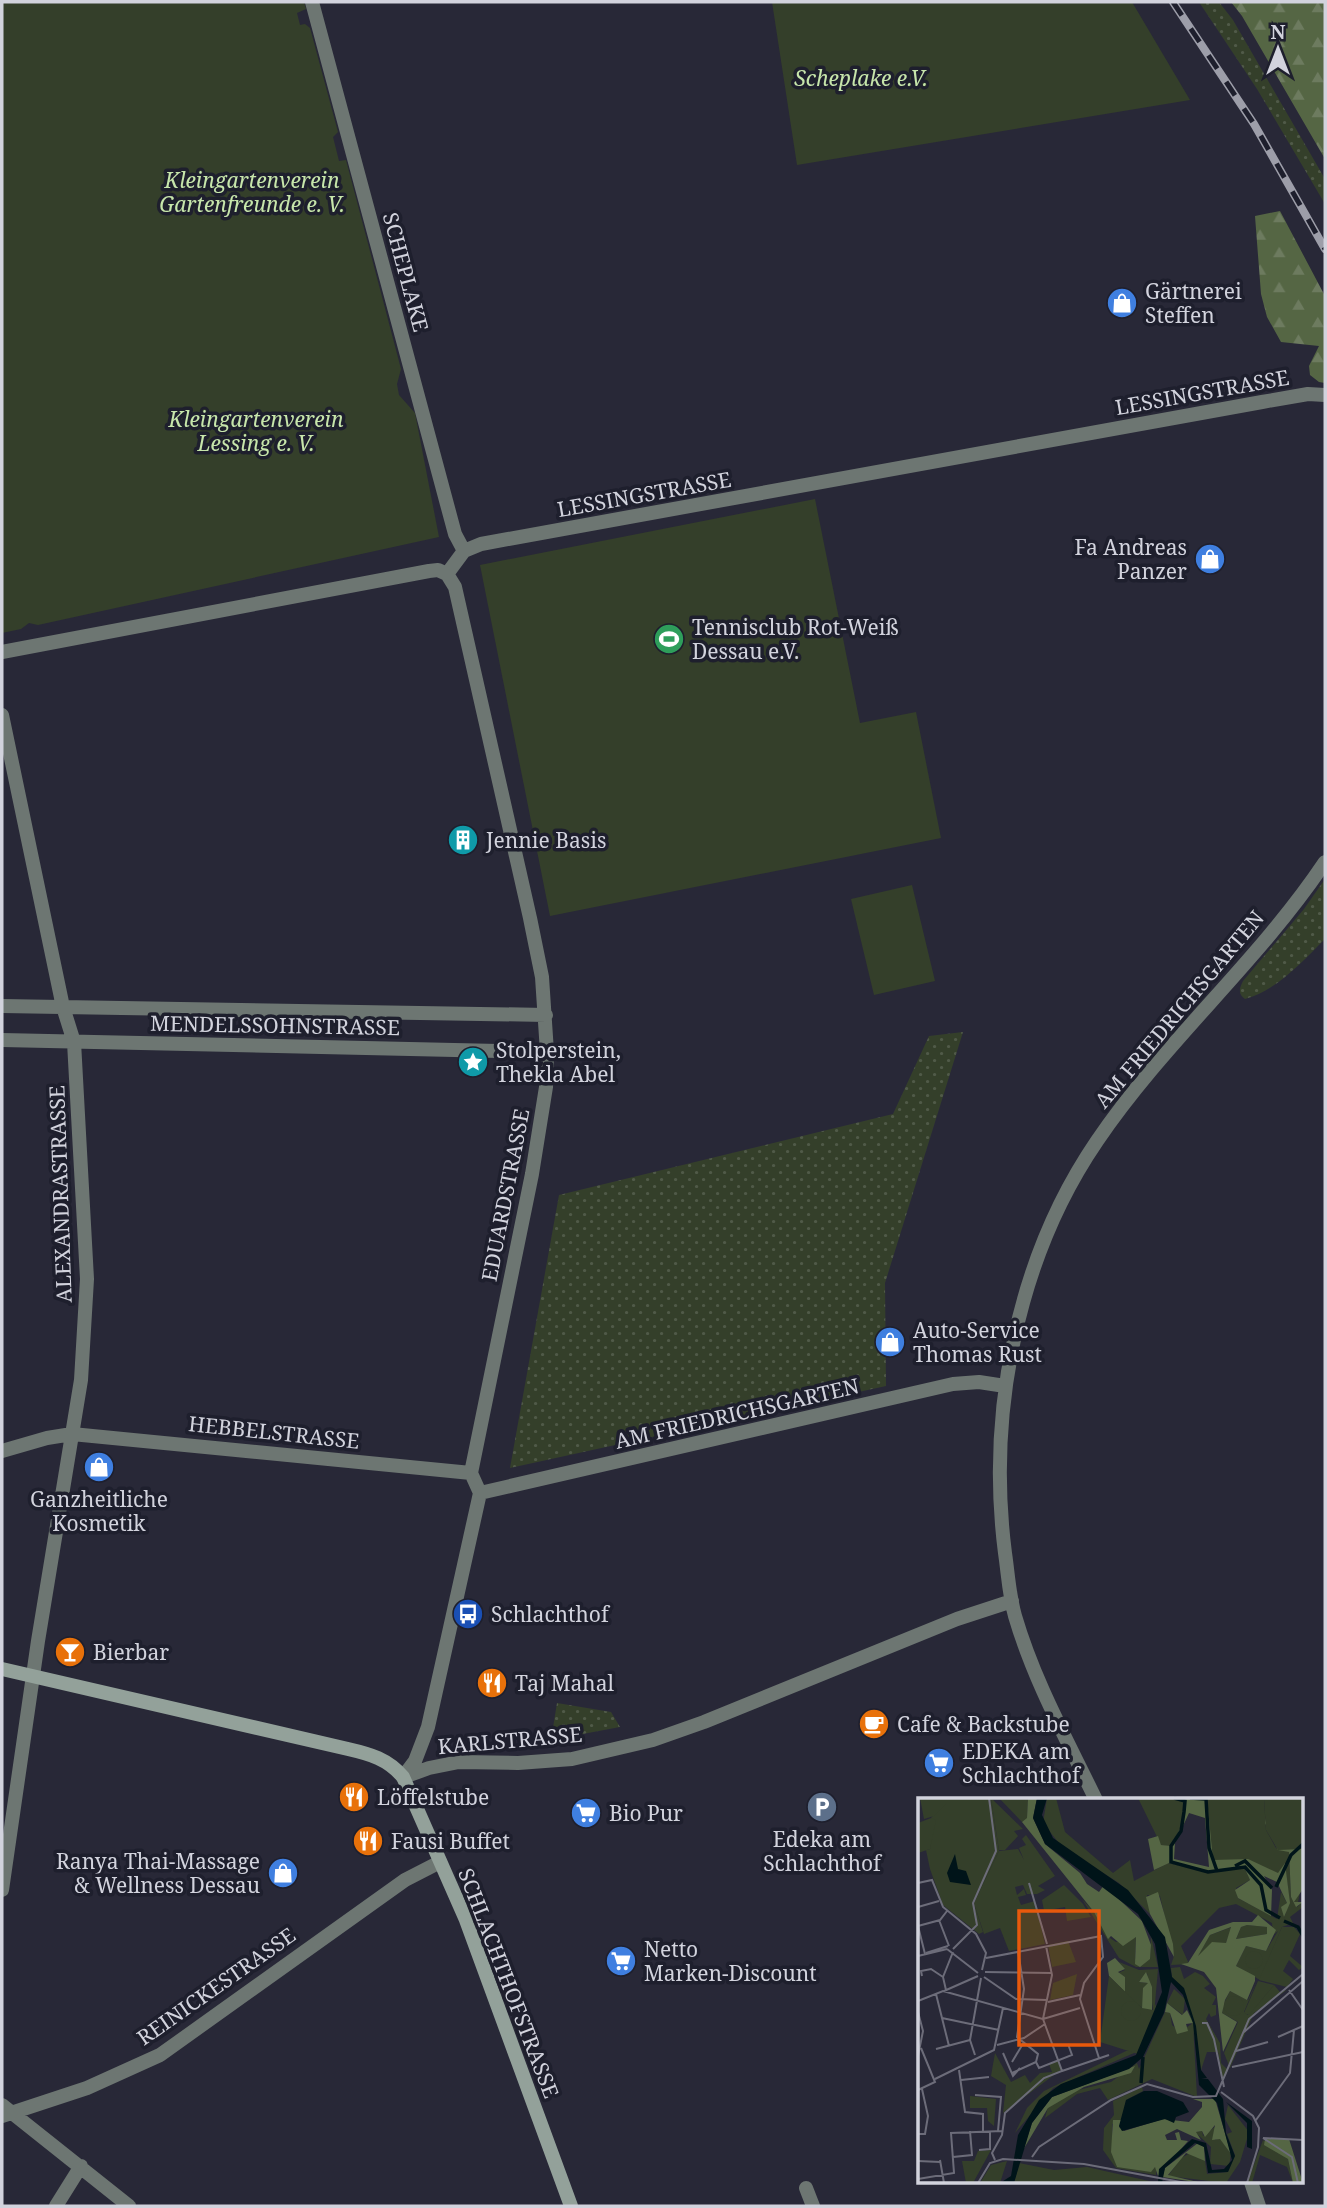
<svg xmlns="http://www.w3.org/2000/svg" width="1327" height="2208" viewBox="0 0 1327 2208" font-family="'Noto Serif',serif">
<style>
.grass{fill:url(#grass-dots)}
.forest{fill:url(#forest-firs)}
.garden{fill:#343f2a}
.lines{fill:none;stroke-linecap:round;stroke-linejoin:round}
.street{stroke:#6d7672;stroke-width:14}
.secondary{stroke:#93a19a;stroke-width:14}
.rail-casing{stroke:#9d9ea9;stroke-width:8}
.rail{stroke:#1e1f2d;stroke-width:5;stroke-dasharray:16;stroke-linecap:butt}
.labels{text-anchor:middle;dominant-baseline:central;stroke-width:7;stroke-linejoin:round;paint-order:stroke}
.park-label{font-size:21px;font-style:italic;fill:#c7e6ab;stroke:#1e1f2d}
.street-label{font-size:21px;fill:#d2d3dd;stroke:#1e1f2d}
.poi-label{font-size:21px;fill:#d2d3dd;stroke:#1e1f2d;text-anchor:start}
.inset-river{fill:none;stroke:#001419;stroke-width:3.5}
.inset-road{fill:none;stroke:#6c6c79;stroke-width:2}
.view{fill:#e8590c;fill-opacity:0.15;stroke:#e8590c;stroke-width:3.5}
.inset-edge{fill:none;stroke:#d2d3dd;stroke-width:3.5}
</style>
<defs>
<pattern id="grass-dots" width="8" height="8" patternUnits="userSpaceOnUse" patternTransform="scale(1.75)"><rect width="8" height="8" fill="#343f2a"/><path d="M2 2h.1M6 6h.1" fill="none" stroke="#505a48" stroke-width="1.8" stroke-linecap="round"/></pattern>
<pattern id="forest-firs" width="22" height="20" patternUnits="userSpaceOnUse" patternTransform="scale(1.75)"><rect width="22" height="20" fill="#564"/><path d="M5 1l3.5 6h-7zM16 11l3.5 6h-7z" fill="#6d7b5f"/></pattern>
</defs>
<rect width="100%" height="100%" fill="#282837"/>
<!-- grass -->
<path class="grass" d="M 1199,2 L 1219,2 L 1233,20 L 1325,179 L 1325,204 L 1257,89 Z
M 1325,879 L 1325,939 C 1303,961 1276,991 1245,999 C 1238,994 1239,989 1243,981 L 1304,909 Z
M 963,1032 L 885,1283 L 886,1386 L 510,1468 L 559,1195 L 893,1114 L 929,1036 Z
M 557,1703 L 611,1712 L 620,1727 L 551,1740 Z"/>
<!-- forest -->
<path class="forest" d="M 1231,2 L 1325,2 L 1325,159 L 1242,16 Z
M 1280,211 L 1325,296 L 1325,383 L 1319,382 L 1310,375 L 1309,366 L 1319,346 L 1281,342 L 1267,317 L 1261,294 L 1255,216 Z"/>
<!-- garden -->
<path class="garden" d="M 2,2 L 304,2 L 306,9 L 297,13 L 300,25 L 305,24 L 310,28 L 338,132 L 333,137 L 339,161 L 346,160 L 401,369 L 397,384 L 399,395 L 415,413 L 439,537 L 38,625 L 29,623 L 21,629 L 2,633 Z
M 772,2 L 1132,2 L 1190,100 L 797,165 Z
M 815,499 L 860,723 L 916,712 L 941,838 L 550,916 L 480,565 Z
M 912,885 L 935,981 L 874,995 L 851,899 Z"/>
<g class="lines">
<!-- street -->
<path class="street" d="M 312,2 L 455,534 L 464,551
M 447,574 L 464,551 L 481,544 L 1262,402 L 1308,394 L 1325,395
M 2,652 L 429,571 L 438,570 L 447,574
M 2,715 L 63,1007 L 74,1042 L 87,1279 L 81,1380 L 38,1641 L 2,1890
M 2,1006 L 546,1015
M 2,1040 L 547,1052
M 2,1451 L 47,1438 L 72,1434 L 471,1473
M 480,1493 L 953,1384 L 979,1382 L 1005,1386
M 403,1777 L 415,1761 L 428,1727 L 480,1493 L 471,1473 L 532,1174 L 546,1087 L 547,1052 L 542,977 L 530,918 L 455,587 L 447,574
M 404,1777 L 429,1768 L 459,1762 L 518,1763 L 572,1759 L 653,1740 L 704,1722 L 957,1619 L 1012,1601
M 1096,1800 C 1067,1740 1034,1681 1015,1616 C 1009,1595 1008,1573 1005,1553 C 987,1413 1017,1258 1097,1141 C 1165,1041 1258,962 1325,862
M 2,2105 L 129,2206
M 2,2116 L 87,2088 L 160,2055 L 405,1880 L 440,1862
M 1251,2182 L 1259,2206
M 806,2188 L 813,2206
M 56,2206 L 81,2166"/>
<!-- secondary -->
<path class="secondary" d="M 2,1669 L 348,1749 C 370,1754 388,1759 403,1777 L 466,1920 L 571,2206"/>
<!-- rail casing -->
<g class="rail-casing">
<path id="rail" d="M 1173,2 L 1254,124 L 1325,249"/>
</g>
<!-- rail -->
<use href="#rail" class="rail"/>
</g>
<!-- icons -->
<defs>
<g id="shop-disc" transform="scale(1.575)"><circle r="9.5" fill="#3f7fe0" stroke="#1e1f2d"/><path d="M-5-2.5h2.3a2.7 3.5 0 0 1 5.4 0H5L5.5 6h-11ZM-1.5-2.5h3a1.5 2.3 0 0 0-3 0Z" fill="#fff"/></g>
<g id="stadium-disc" transform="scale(1.575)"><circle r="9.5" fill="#2e9e5b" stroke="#1e1f2d"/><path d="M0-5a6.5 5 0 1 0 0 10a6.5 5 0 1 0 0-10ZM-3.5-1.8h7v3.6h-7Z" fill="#fff"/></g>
<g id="building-disc" transform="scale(1.575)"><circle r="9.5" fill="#0f9aa8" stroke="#1e1f2d"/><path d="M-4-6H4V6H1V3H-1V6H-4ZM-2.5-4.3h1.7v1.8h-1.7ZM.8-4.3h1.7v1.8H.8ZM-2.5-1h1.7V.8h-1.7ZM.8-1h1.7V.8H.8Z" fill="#fff"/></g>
<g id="sight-disc" transform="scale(1.575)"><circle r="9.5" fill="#0f9aa8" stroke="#1e1f2d"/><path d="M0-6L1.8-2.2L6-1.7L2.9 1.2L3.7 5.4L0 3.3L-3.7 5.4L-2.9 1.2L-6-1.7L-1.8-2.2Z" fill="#fff"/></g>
<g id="bus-disc" transform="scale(1.575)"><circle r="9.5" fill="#1a4fb4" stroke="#1e1f2d"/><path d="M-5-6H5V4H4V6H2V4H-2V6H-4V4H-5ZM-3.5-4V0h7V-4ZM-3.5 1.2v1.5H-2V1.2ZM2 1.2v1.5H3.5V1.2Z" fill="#fff"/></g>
<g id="bar-disc" transform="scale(1.575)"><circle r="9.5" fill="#e8710a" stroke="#1e1f2d"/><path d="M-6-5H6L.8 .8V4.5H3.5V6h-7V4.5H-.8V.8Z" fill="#fff"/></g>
<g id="restaurant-disc" transform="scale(1.575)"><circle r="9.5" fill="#e8710a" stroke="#1e1f2d"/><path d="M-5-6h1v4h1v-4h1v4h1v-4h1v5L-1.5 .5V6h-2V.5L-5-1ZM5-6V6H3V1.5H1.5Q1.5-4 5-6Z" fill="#fff"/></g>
<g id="cafe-disc" transform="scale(1.575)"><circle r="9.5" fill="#e8710a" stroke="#1e1f2d"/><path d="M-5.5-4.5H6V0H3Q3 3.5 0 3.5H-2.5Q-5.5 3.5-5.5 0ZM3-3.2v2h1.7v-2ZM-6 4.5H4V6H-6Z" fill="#fff"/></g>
<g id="supermarket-disc" transform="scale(1.575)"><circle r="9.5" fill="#3f7fe0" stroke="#1e1f2d"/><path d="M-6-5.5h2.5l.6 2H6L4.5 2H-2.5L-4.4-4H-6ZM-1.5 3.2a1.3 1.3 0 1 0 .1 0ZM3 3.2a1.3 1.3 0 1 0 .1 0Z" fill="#fff"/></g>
<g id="parking-disc" transform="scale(1.575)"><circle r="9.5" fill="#5c6f8a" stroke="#1e1f2d"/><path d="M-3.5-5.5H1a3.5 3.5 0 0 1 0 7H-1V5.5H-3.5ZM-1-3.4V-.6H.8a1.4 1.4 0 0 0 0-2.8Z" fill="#fff"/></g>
</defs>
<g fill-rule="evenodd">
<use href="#shop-disc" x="1122" y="303"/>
<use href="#shop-disc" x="1210" y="559"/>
<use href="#stadium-disc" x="669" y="639"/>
<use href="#building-disc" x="463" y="840"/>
<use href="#sight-disc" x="473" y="1062"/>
<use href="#shop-disc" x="890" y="1342"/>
<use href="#shop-disc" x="99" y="1467"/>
<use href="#bus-disc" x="468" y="1614"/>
<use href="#bar-disc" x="70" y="1652"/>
<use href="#restaurant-disc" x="492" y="1683"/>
<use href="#cafe-disc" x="874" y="1724"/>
<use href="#supermarket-disc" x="939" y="1763"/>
<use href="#restaurant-disc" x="354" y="1797"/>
<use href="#parking-disc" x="822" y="1807"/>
<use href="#supermarket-disc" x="586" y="1813"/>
<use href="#restaurant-disc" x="368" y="1841"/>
<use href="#shop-disc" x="283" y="1873"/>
<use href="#supermarket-disc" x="621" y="1961"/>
</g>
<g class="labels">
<!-- park labels -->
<g class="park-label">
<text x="861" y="78">Scheplake e.V.</text>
<text x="252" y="180">Kleingartenverein<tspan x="252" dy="24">Gartenfreunde e. V.</tspan></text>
<text x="256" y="419">Kleingartenverein<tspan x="256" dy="24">Lessing e. V.</tspan></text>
</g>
<!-- street labels -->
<g class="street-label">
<text transform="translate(406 272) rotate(75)">SCHEPLAKE</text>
<text transform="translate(1202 392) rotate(-10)">LESSINGSTRASSE</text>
<text transform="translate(644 494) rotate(-10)">LESSINGSTRASSE</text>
<text transform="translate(1179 1009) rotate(-50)">AM FRIEDRICHSGARTEN</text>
<text transform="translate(275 1025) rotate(1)">MENDELSSOHNSTRASSE</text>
<text transform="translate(60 1194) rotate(-92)">ALEXANDRASTRASSE</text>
<text transform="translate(505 1195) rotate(-79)">EDUARDSTRASSE</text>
<text transform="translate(737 1413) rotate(-13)">AM FRIEDRICHSGARTEN</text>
<text transform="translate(274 1432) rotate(6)">HEBBELSTRASSE</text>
<text transform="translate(510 1740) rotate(-5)">KARLSTRASSE</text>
<text transform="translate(509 1983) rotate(69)">SCHLACHTHOFSTRASSE</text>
<text transform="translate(216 1986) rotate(-35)">REINICKESTRASSE</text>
</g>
<!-- poi labels -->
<g class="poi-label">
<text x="1145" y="291">Gärtnerei<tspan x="1145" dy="24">Steffen</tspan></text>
<text x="1187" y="547" text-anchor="end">Fa Andreas<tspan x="1187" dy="24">Panzer</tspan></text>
<text x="692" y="627">Tennisclub Rot-Weiß<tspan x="692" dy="24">Dessau e.V.</tspan></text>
<text x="486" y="840">Jennie Basis</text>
<text x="496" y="1050">Stolperstein,<tspan x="496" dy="24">Thekla Abel</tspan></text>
<text x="913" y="1330">Auto-Service<tspan x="913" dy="24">Thomas Rust</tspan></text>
<text x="99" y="1499" text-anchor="middle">Ganzheitliche<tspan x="99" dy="24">Kosmetik</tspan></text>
<text x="491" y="1614">Schlachthof</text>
<text x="93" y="1652">Bierbar</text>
<text x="515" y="1683">Taj Mahal</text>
<text x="897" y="1724">Cafe &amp; Backstube</text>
<text x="962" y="1751">EDEKA am<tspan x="962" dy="24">Schlachthof</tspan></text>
<text x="377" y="1797">Löffelstube</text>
<text x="609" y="1813">Bio Pur</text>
<text x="822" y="1839" text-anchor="middle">Edeka am<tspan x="822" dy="24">Schlachthof</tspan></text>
<text x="391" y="1841">Fausi Buffet</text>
<text x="260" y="1861" text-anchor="end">Ranya Thai-Massage<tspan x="260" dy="24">&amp; Wellness Dessau</tspan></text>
<text x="644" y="1949">Netto<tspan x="644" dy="24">Marken-Discount</tspan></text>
</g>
</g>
<!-- overview -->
<g transform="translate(918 1798)">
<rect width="385" height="385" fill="#282837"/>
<path d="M 81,0 L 110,0 L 109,22 L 104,24 ZM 129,0 L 138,0 L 147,34 L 195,75 L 212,62 L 216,83 L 250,65 L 294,75 L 326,69 L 332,82 L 318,90 L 320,100 L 359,121 L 363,94 L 369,105 L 366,121 L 371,102 L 367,65 L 360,76 L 295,62 L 291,44 L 289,0 L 346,0 L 348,32 L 358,50 L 371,53 L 373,99 L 376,104 L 383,89 L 379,109 L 385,104 L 385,109 L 372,119 L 375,125 L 364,129 L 342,182 L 318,168 L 328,148 L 348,153 L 360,133 L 355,137 L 354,125 L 318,106 L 301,110 L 263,148 L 271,166 L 253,167 L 256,158 L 242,98 L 229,97 L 232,116 L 201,85 L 144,49 L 125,25 ZM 220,0 L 267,1 L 265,25 L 253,49 L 243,47 ZM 164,101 L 176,114 L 189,138 L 198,144 L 218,139 L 217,161 L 232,161 L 233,138 L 240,169 L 218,169 L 201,160 ZM 329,127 L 349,129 L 349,136 L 318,141 L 323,129 ZM 314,129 L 308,145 L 279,159 L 292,137 ZM 201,164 L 221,172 L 240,171 L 236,217 L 229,175 L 221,184 L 230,185 L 224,210 L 207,196 L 207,179 L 200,175 L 207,172 ZM 262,169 L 266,181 L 277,174 L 285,178 L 292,186 L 286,190 L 298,199 L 294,207 L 298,207 L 298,217 L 293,219 L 291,215 L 288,221 L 302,245 L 303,265 L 310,272 L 305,283 L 300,254 L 289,254 L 283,272 L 268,196 L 254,179 L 253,170 ZM 159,176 L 155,197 L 132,202 L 135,185 ZM 339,183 L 326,214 L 330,217 L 356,187 L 362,194 L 369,192 L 336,215 L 312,270 L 306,255 L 320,224 L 304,215 L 305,207 L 312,193 L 330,202 ZM 256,191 L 267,201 L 265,217 L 249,205 ZM 247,214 L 252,215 L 254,227 L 262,234 L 275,225 L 279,299 L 234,281 L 190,302 L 182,290 L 159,296 L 127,320 L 130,309 L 156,293 L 193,284 L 219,265 L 221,271 ZM 223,252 L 135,290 L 97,335 L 109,310 L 126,293 L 208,253 ZM 224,289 L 225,293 L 208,302 L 204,322 L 194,326 L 194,352 L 199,369 L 238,369 L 238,377 L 198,370 L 185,352 L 186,330 L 196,317 L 195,303 ZM 52,298 L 78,301 L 76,328 L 70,323 L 69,310 L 52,310 ZM 310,307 L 331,334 L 322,364 L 308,385 L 250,378 L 263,360 L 274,354 L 287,363 L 289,376 L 310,374 L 317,357 L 309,336 L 314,334 L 307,321 ZM 298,328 L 297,342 L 302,340 L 313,356 L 311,368 L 292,366 L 293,349 L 277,334 L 284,333 L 285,338 ZM 345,342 L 370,361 L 375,385 L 369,369 L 342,357 L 334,385 L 329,385 Z" fill="#343f2a"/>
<path d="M 110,0 L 119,0 L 115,20 L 127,46 L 162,75 L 169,86 L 181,94 L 186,87 L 224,123 L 233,147 L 232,161 L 222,169 L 217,166 L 218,139 L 205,148 L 193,138 L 190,141 L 176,114 L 104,24 L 109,20 ZM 266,0 L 289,0 L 295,62 L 330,61 L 360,75 L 367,65 L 372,105 L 366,119 L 363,109 L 369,105 L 359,84 L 346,78 L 354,92 L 353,118 L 320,100 L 317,92 L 332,82 L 326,69 L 294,75 L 251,65 L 236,72 L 230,41 L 240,38 L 243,47 L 253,48 L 265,25 ZM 271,15 L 287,20 L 291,69 L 256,61 L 257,45 ZM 385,0 L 385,91 L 376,104 L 385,104 L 378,109 L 373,99 L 371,54 L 360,52 L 347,25 L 350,9 ZM 240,94 L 255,146 L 256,159 L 232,116 L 228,99 ZM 340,117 L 358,132 L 348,153 L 328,148 L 318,168 L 337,178 L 337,183 L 329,202 L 312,193 L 307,202 L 304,215 L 319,224 L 305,254 L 298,190 L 286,174 L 263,166 L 270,165 L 291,132 L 315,124 L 334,124 ZM 329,127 L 349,129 L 349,136 L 318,141 L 323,129 ZM 313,129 L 308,145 L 294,144 L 280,158 L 292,137 ZM 197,160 L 207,171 L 200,174 L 207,179 L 207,194 L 191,178 L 189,165 ZM 228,174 L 234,189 L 234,213 L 224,211 L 225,190 L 230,185 L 221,184 ZM 249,205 L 264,217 L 269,212 L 275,225 L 268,226 L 270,233 L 259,236 L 252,215 L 247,214 ZM 217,268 L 213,275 L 166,289 L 130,310 L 105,352 L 114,325 L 134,299 ZM 275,301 L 297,301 L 313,356 L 302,341 L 294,342 L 297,327 L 287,339 L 284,333 L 278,334 L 283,342 L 259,331 L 247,337 L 249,342 L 259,342 L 257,335 L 261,334 L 263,342 L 270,343 L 240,378 L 237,369 L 233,374 L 199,369 L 193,354 L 195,322 L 204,322 L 201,329 L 206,333 L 245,321 L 271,324 L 284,309 L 284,304 ZM 347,341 L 371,341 L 385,385 L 375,385 L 370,361 L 346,347 ZM 280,345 L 286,349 L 287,363 L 268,355 L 250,377 L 284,385 L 244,379 L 247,370 Z" fill="#564" fill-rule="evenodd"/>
<path d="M 29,0 L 73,0 L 81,53 L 56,105 L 65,134 L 61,136 L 25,107 L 12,71 L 8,52 L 12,51 L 13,20 ZM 385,0 L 385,51 L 360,52 L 348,32 L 346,1 ZM 191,178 L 224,210 L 235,212 L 237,206 L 239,210 L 220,256 L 182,244 ZM 77,255 L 93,284 L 107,277 L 112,285 L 122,275 L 134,274 L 131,266 L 140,263 L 144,271 L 85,315 L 88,287 L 73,278 ZM 73,352 L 55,385 L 48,385 L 44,363 L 56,363 L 60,353 ZM 89,363 L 82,385 L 62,385 L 73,367 ZM 101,365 L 136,372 L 169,369 L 240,385 L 96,385 Z" fill="#343f2a"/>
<path d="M 2,0 L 29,0 L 29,5 L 16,18 L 6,21 ZM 73,0 L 105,31 L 96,33 L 100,38 L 87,52 L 81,52 ZM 13,20 L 18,22 L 12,51 L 0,55 L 0,25 ZM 108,37 L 137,78 L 120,88 L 127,92 L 119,96 L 109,96 L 105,87 L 97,89 L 99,97 L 106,91 L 108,97 L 100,99 L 103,107 L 117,103 L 127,146 L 91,153 L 82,130 L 66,136 L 56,105 L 81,53 L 100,51 L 106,62 L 101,50 L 108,47 L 104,41 ZM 146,87 L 165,106 L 173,119 L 149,123 L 147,109 L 126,113 L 124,102 ZM 364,129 L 376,129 L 382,136 L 372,158 L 385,169 L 381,172 L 371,162 L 365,173 L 375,181 L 369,189 L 341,182 ZM 150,143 L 158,164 L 134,169 L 130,147 ZM327 162a9 9 0 1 1 18 0a9 9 0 1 1-18 0ZM 340,183 L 356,187 L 331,217 L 326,215 ZM306 208a10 10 0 1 1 20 0a10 10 0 1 1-20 0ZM203 213a10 10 0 1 1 20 0a10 10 0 1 1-20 0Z" fill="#343f2a"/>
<path d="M 119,0 L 129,0 L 124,17 L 135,40 L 210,92 L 247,139 L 254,179 L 266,190 L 278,228 L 283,272 L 289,280 L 283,280 L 290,281 L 305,301 L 308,335 L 317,358 L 310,374 L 290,375 L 286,349 L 277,345 L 247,370 L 244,385 L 240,385 L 241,371 L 274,341 L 288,345 L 294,372 L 306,371 L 314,362 L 299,305 L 281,287 L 275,225 L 265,197 L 253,184 L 246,215 L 225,259 L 211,271 L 134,299 L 114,325 L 96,385 L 82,385 L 93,378 L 100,337 L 121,302 L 143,286 L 218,257 L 244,194 L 237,146 L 220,116 L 127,46 L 115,20 ZM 37,56 L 40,71 L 48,73 L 53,87 L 32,84 L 29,75 ZM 226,293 L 239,293 L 265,304 L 271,314 L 258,319 L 256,325 L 247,321 L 204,333 L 201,328 L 208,302 ZM 308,304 L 334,323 L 334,351 L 329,349 L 329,325 Z" fill="#001419"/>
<path class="inset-river" d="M 256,0 L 267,3 L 266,14 L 263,33 L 253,48 L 253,64 L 290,74 L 327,69 L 343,87 L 348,112 L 362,120M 272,0 L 288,1 L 291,50 L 299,73M 317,68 L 327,63 L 354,90M 358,89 L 373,57 L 385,46M 366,123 L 380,129 L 385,138M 223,285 L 225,259"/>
<path class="inset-road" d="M 0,85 L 14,82 L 25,109 L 58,136 L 68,155 L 64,172M 111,85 L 129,146M 0,109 L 21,103M 21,122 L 31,148M 0,128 L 22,122 L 29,113M 0,128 L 7,156M 29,151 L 60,175M 35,151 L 59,127 L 55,105 L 78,53 L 71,0M 100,153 L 106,191 L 99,239 L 120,256 L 118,264M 8,155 L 30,148M 0,158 L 29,151M 68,160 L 183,138 L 185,159 L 166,185 L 162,201 L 181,260M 67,174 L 134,175M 4,178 L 3,173 L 13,171 L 25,179 L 28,192M 25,179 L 35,154M 66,179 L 98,201 L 129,202M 371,192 L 385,212M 26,193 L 60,178M 18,196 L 31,248M 0,203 L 25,193 L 125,221 L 144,273 L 126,280 L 87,315 L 84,337 L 74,355 L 77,362M 130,204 L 162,197M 0,214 L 5,233 L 0,258M 24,220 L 81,232M 125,221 L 134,177 L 128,148M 125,221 L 162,210M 284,225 L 289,225 L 296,241 L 306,289M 326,234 L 385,183M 360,239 L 385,228M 79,247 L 106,240 L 127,226M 18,251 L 52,242M 318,253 L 350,244M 85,255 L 95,278 L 102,270M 57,257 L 52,242 L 63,180M 94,264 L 106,244M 118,264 L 121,270 L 154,257 L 150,246M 314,269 L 385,254M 41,272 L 47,314 L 65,316 L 65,333M 144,273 L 191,257M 94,275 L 118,264M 17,281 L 76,252 L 85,210M 43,282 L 71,279M 0,292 L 17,284 L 3,250M 303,294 L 335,318 L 341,330 L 340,349 L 329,385M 57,297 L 83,299 L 80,333M 338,322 L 372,275 L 376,232M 0,336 L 7,336 L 10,318 L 4,291M 345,340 L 374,359 L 380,385M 345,340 L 385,342M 61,352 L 72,351 L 72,333M 35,359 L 54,357 L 52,333M 114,359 L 121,349 L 193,302 L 229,286 L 275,299 L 298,298 L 331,221 L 385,176M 22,362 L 26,385M 0,363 L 22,364M 0,381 L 36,375 L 33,335 L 84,333M 60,385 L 72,365 L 85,361 L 166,366 L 268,385"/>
<path class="view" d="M 101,113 L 181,113 L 181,247 L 101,247 Z"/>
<rect width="385" height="385" class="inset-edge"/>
</g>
<!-- border -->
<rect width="1327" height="2208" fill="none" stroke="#d2d3dd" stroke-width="7"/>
<!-- north arrow -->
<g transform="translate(1278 49)" stroke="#1e1f2d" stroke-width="5" paint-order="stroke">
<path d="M0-5L12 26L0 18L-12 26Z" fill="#d2d3dd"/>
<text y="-10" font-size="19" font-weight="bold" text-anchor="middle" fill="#d2d3dd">N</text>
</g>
</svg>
